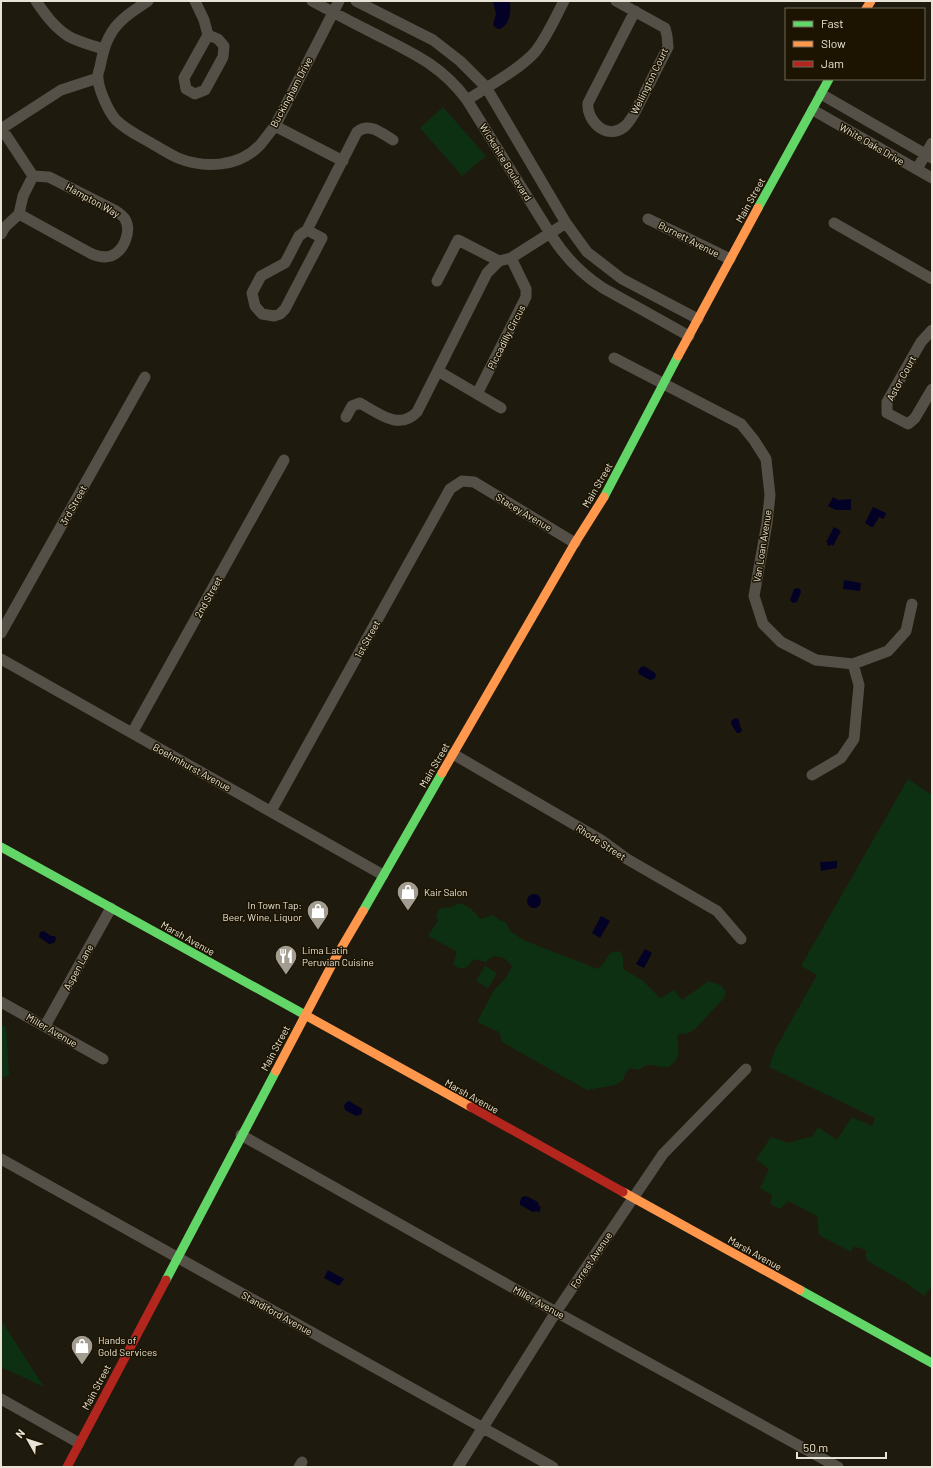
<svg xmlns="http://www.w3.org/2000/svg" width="933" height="1468" viewBox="0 0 933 1468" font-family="Barlow,sans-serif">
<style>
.green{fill:#0e3012}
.water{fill:#030226}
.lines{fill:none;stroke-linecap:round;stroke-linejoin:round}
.street{stroke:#545048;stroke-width:11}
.fast{stroke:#63d668;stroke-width:9}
.slow{stroke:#ff974d;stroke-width:9}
.jam{stroke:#b3261e;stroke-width:9}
.labels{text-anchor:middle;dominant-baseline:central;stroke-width:3;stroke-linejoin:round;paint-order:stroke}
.street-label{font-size:10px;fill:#e8e3d6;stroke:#1c1401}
.poi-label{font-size:10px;fill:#e8e3d6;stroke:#1c1401;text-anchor:start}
</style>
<rect width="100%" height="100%" fill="#1f1a0e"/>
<!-- green -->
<path class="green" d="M 443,107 L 486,156 L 462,176 L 420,128 Z
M 908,779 L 932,795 L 932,1286 L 924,1296 L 906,1283 L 868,1261 L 865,1255 L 867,1251 L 859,1247 L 857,1248 L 854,1246 L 851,1252 L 819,1235 L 817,1216 L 788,1201 L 780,1209 L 770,1204 L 772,1195 L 760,1188 L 769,1169 L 756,1159 L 771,1137 L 788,1143 L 813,1136 L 818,1127 L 837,1140 L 852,1117 L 872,1126 L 875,1118 L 769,1067 L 775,1050 L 817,975 L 801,966 Z
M 458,903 C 467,905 475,911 480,919 L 490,916 L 491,914 L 501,921 L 506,922 L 510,931 L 523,940 L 598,969 L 603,964 L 610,953 L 620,951 L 623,958 L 623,969 L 642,980 L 660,998 L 674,990 L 682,1000 L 709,981 L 722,986 L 726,993 L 723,999 L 695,1029 L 687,1034 L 680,1033 L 677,1037 C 679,1052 681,1057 669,1067 C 656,1068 649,1060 639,1070 L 630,1068 L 625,1074 L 623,1080 L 615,1085 L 587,1090 L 502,1042 L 499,1032 L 477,1022 L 494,990 L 505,979 L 512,966 L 504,958 L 494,956 L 485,962 L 474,959 L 467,967 L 460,969 L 453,964 L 456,956 L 456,951 L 428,936 L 438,921 L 436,916 L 439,909 C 446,906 451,910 458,903 Z
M 485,966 L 497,973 L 488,988 L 476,981 Z
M 1,1024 L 6,1027 L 9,1075 L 1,1078 Z
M 1,1320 L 44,1387 L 1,1367 Z"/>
<!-- water -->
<path class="water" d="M 493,1 L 510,1 L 510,2 C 511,13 510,24 500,29 L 496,28 L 493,25 L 496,14 Z
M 833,497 L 838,500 L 851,499 L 851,510 L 836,510 L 828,506 Z
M 873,507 L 886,513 L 885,516 L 883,519 L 879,517 L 873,527 L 871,527 L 865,523 Z
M 834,527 L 841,531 L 833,546 L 831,544 L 830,546 L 827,545 L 828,543 L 826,542 Z
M 844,580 L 861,583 L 860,591 L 843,589 Z
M 797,588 L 800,589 L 801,592 L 797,602 L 793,603 L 790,600 L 794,589 Z
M 644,666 L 655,673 L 656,676 L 654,679 L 650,680 L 639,674 L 638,671 L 641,667 Z
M 736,718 L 739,720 L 740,726 L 742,730 L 740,733 L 737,733 L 731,724 L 732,720 Z
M 837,861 L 837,868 L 821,871 L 820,862 Z
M527 901a7 7 0 1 1 14 0a7 7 0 1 1-14 0Z
M 601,916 L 610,921 L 600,938 L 592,933 Z
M 44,931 L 51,936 L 55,936 L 56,939 L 54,943 L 49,944 L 39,937 L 40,932 Z
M 645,949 L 652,953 L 644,968 L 636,964 Z
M 348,1101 L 349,1101 L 362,1109 L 362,1114 L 356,1116 L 345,1110 L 344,1105 Z
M 526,1196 L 538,1202 L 539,1206 L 541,1207 L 539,1213 L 537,1211 L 533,1212 L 520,1205 L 520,1201 L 522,1197 Z
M 328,1270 L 344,1279 L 339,1286 L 324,1278 Z"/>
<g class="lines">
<!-- street -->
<path class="street" d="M 36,1 C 45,14 54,27 68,36 C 78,42 92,45 103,49
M 148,1 C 138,8 127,14 119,23 C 107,35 103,51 100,67 C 99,70 97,75 98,79 C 99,90 108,111 116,120 C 126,130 139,136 151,143 C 160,148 169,154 178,158 C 205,169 239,167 260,145 C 265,139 270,132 275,126 L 339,1
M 195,1 L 204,20 L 208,35 L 184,78 L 186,89 L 195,94 L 205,90 L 223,57 L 224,46 L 218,39 L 208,35
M 312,1 C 334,13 357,25 379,36 C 415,54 443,67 467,100 L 553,238 C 566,258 583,275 603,288 L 689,336
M 356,1 L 433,40 L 460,61 L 486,87 L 566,223 L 587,252 L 622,279 L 698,319
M 616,1 L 665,28 L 667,36 L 668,47 L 634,114 C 631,119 628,124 624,127 C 606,141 586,120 588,103 L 635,11
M 821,94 L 932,158
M 467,100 C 487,87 520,69 535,52 C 547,37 555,18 564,1
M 813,110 L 932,178
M 275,126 L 343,161
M 1,129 L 61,90 L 98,78
M 917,169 L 932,143
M 19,214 L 90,253 C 96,256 104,258 111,256 C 124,251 132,231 125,219 C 123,216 119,213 116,211 L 49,177 L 33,176
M 648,219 L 730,259
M 834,223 L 932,279
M 307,230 L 322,238 L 285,309 L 280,314 L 274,316 L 262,314 L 255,306 L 252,293 L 261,276 L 285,263 L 299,236 L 307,230 L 357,132 C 369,122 381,133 393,140
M 1,234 L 5,227 L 19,214 L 23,196 L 33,176 L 2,129
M 437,281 L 458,240 L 499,261
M 932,330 L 921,342 L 887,402 L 887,413 L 908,424 L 915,418 L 932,389
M 614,358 L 741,424 L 754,440 L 766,459 L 770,495 L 767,523 L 754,596 L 763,624 L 781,642 L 816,660 L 853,664 L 888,651 L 906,631 L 912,604
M 438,371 L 501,408
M 477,394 L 526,297 L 526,289 L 511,258
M 346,417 L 352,406 L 360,403 C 378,413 399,431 417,412 L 487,273 L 499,261 L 511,258 L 566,223
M 1,633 L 145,377
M 1,659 L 383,875
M 132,733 L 284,460
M 453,754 L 601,840 L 627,859 L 717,911 L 741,939
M 812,775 L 841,758 L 854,739 L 859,685 L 853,664
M 271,811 L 450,489 L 462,481 L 474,482 L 575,543
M 1,1002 L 103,1059
M 45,1026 L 111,908
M 241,1135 L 556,1312 L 838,1467
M 1,1159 L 553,1467
M 1,1399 L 79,1443
M 299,1467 L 302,1462
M 458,1467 L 556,1312 L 663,1154 L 746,1069"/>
<!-- fast -->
<path class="fast" d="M 758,208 L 829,79
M 604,497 L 678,356
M 1,847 L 307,1016
M 363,911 L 442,773
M 166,1280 L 276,1071
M 800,1290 L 932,1363"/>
<!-- slow -->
<path class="slow" d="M 866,9 L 871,1
M 678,356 L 758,208
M 442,773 L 575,543 L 604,497
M 307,1016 L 471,1107
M 276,1071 L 336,957 L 363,911
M 623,1192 L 800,1290"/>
<!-- jam -->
<path class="jam" d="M 471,1107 L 623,1192
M 67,1467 L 166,1280"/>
</g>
<!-- icons -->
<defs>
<g id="shop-pin" transform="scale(1.15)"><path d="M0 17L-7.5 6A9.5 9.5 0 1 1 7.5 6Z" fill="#a29d90" stroke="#1c1401"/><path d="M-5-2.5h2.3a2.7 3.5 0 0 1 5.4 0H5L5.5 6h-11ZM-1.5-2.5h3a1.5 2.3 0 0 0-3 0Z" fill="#fff"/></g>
<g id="restaurant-pin" transform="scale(1.15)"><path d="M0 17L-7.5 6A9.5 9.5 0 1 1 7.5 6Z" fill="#a29d90" stroke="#1c1401"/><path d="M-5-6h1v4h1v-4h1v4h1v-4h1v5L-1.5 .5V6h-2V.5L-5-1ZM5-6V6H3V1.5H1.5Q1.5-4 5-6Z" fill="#fff"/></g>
</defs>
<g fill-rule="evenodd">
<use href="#shop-pin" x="408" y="892"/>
<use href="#shop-pin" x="318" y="911"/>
<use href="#restaurant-pin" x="286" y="956"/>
<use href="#shop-pin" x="82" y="1346"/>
</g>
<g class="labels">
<!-- street labels -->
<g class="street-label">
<text transform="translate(649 81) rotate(-64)">Wellington Court</text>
<text transform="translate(291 92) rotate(-62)">Buckingham Drive</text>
<text transform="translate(872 144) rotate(30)">White Oaks Drive</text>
<text transform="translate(506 162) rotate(58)">Wickshire Boulevard</text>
<text transform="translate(93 200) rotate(29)">Hampton Way</text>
<text transform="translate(750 200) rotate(-61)">Main Street</text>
<text transform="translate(689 239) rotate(27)">Burnett Avenue</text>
<text transform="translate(506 337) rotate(-63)">Piccadilly Circus</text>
<text transform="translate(901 378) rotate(-61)">Astor Court</text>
<text transform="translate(597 485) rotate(-60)">Main Street</text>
<text transform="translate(73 505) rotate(-61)">3rd Street</text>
<text transform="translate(524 512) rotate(31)">Stacey Avenue</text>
<text transform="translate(762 546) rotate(-81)">Van Loan Avenue</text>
<text transform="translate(208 597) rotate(-61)">2nd Street</text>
<text transform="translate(367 639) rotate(-61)">1st Street</text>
<text transform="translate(434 765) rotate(-60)">Main Street</text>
<text transform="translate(192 767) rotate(29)">Boehmhurst Avenue</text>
<text transform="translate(601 842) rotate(33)">Rhode Street</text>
<text transform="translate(188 938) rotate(29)">Marsh Avenue</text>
<text transform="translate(78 967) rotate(-61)">Aspen Lane</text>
<text transform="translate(52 1030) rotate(30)">Miller Avenue</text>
<text transform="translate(275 1048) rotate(-62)">Main Street</text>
<text transform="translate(472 1096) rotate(29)">Marsh Avenue</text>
<text transform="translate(755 1253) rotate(29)">Marsh Avenue</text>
<text transform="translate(591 1260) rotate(-56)">Forrest Avenue</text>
<text transform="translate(539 1302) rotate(29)">Miller Avenue</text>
<text transform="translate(277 1313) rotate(29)">Standiford Avenue</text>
<text transform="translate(96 1387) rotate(-62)">Main Street</text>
</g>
<!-- poi labels -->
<g class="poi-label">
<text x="424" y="892">Kair Salon</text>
<text x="302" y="905" text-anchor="end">In Town Tap:<tspan x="302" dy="12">Beer, Wine, Liquor</tspan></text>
<text x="302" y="950">Lima Latin<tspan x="302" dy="12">Peruvian Cuisine</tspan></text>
<text x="98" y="1340">Hands of<tspan x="98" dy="12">Gold Services</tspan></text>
</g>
</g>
<!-- border -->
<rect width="933" height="1468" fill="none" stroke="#e8e3d6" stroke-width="4"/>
<!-- legend -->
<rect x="785" y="8" width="140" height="72" fill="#1c1401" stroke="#6e6756"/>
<rect x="793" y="21" width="20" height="6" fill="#63d668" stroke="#6e6756"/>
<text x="821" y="28" font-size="12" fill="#e8e3d6">Fast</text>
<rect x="793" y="41" width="20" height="6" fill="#ff974d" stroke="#6e6756"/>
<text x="821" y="48" font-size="12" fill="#e8e3d6">Slow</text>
<rect x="793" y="61" width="20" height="6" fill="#b3261e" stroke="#6e6756"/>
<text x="821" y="68" font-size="12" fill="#e8e3d6">Jam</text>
<!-- north arrow -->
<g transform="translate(28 1440) rotate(309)" stroke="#1c1401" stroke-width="3" paint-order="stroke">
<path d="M0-3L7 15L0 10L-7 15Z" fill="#e8e3d6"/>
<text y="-6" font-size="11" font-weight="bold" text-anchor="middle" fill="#e8e3d6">N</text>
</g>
<!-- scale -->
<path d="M797 1452v6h89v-6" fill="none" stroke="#e8e3d6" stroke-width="2"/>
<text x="803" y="1452" font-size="12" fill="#e8e3d6" stroke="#1c1401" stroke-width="3" paint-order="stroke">50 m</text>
</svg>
